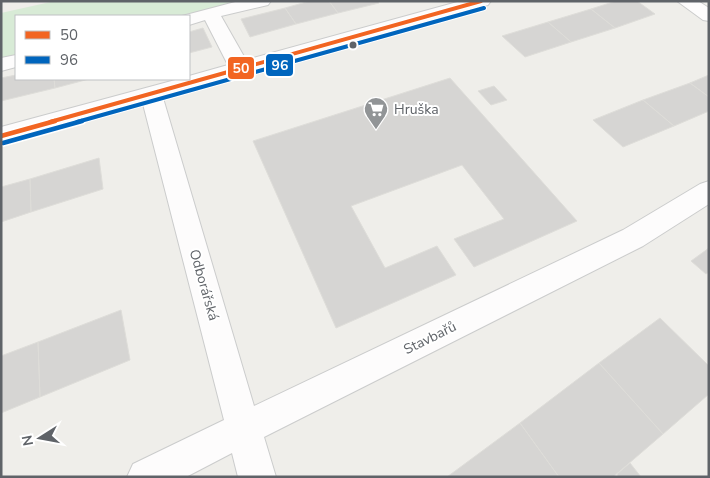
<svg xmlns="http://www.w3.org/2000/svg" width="710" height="478" viewBox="0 0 710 478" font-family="'Nunito Sans',sans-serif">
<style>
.green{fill:#d8ebd6}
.building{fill:#d6d5d3;stroke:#deddd9}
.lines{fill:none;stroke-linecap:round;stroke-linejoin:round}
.minor-casing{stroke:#cbcccc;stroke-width:2}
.minor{fill:#fdfcfc;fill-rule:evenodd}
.bus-1-far1-casing{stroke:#fff;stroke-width:6}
.bus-1-casing{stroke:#fff;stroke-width:8}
.bus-2-far1-casing{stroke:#fff;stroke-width:6}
.bus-2-casing{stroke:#fff;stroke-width:8}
.bus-1-far1{stroke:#f26522;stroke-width:4}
.bus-1{stroke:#f26522;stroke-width:4.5}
.bus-2-far1{stroke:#0065bd;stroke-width:4}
.bus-2{stroke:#0065bd;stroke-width:4.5}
.bus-dot{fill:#5f6368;stroke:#fff;stroke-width:2}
.labels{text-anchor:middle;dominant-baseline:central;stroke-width:4;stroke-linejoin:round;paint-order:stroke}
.poi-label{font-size:14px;fill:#5f6368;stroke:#fff;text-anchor:start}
.street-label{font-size:14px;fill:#5f6368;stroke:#fff}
.line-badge{stroke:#fff;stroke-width:2}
.badge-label{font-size:14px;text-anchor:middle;font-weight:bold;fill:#fff}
</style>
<rect width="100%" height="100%" fill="#efeeea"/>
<!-- green -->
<path class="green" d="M 55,1 L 245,1 L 184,16 L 16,16 L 16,57 L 1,61 L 1,13 Z"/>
<!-- building -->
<path class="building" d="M 310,1 L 329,1 L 338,13 L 296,24 L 285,8 Z
M 329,1 L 377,1 L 379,3 L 338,13 Z
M 616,1 L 637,1 L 655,14 L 615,28 L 591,9 Z
M 285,8 L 296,24 L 250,37 L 241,19 Z
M 591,9 L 615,28 L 571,42 L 548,22 Z
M 548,22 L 571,42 L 525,57 L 502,36 Z
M 203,28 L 212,47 L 189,53 L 189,32 Z
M 16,75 L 16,79 L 54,79 L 55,88 L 1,101 L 1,78 Z
M 709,75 L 709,97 L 690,83 Z
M 450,78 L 577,221 L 474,267 L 454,239 L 504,219 L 462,165 L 351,206 L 385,268 L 437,246 L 456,275 L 336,328 L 253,141 Z
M 54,79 L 89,79 L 55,88 Z
M 690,83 L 709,97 L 709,111 L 674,126 L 643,100 Z
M 494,86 L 507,100 L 491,105 L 478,91 Z
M 643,100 L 674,126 L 623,147 L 593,120 Z
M 99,158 L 103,189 L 31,212 L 30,179 Z
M 30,179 L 31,212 L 1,222 L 1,187 Z
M 709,248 L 709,272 L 706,274 L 691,261 Z
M 121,310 L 130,360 L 40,397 L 38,342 Z
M 660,318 L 709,366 L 709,394 L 663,434 L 599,363 Z
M 38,342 L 40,397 L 1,413 L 1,356 Z
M 599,363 L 663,434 L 613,477 L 559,477 L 520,423 Z
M 520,423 L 559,477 L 447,477 Z
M 630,463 L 641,477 L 619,477 L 617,474 Z"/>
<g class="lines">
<!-- minor casing -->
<g class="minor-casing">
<path id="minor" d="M 239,1 L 271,1 L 268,5 L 221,16 L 246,60 L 461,1 L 491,1 L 488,5 L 163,98 L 254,406 L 623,230 L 700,184 L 709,181 L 709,204 L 643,246 L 264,437 L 276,477 L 238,477 L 232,453 L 186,477 L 127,477 L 133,464 L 224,420 L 143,104 L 1,144 L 1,127 L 179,79 L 189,79 L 189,76 L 228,65 L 205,20 L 189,25 L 189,16 L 182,16 Z
M 677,1 L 698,1 L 709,8 L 709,21 L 703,20 Z
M 16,55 L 16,67 L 1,71 L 1,58 Z"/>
</g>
<!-- minor -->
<use href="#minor" class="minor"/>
<!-- bus-1-far1 casing -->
<g class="bus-1-far1-casing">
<path id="bus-1-far1" d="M 50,122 L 481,1"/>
</g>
<!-- bus-1 casing -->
<g class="bus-1-casing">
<path id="bus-1" d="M 1,136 L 55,121"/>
</g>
<!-- bus-2-far1 casing -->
<g class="bus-2-far1-casing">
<path id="bus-2-far1" d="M 77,122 L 484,8"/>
</g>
<!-- bus-2 casing -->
<g class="bus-2-casing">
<path id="bus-2" d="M 3,143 L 82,121"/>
</g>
<!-- bus-1-far1 -->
<use href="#bus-1-far1" class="bus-1-far1"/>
<!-- bus-1 -->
<use href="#bus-1" class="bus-1"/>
<!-- bus-2-far1 -->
<use href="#bus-2-far1" class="bus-2-far1"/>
<!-- bus-2 -->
<use href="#bus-2" class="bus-2"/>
</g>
<!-- icons -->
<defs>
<g id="supermarket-pin" transform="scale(1.25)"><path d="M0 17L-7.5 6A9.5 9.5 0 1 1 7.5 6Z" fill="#919496" stroke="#fff"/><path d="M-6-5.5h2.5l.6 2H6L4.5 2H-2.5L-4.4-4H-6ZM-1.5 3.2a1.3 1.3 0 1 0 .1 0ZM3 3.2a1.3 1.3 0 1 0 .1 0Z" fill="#fff"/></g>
</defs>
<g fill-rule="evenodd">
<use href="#supermarket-pin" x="376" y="109"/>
</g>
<!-- markers -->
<circle class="bus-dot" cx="353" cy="45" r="4.5"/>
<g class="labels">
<!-- poi labels -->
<g class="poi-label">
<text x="394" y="109">Hruška</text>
</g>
<!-- street labels -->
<g class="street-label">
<text transform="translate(204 285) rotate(74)">Odborářská</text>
<text transform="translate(430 338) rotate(-26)">Stavbařů</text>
</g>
</g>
<g class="line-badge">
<rect x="265" y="53" width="29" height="24" rx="5" fill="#0065bd"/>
<rect x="227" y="56" width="28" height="24" rx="5" fill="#f26522"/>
</g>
<g class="badge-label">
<text x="280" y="70">96</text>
<text x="241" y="73">50</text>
</g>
<!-- border -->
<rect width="710" height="478" fill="none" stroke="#5f6368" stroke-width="5"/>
<!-- legend -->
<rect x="15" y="15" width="175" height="65" fill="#ffffff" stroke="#bfc1c3"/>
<rect x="25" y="31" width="25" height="8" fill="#f26522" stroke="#bfc1c3"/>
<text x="60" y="40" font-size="15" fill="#5f6368">50</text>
<rect x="25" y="56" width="25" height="8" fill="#0065bd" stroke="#bfc1c3"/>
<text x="60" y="65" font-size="15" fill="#5f6368">96</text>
<!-- north arrow -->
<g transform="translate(40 438) rotate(259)" stroke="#ffffff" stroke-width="4" paint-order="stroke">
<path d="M0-4L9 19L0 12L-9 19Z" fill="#5f6368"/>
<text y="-8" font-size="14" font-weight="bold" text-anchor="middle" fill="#5f6368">N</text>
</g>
</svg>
